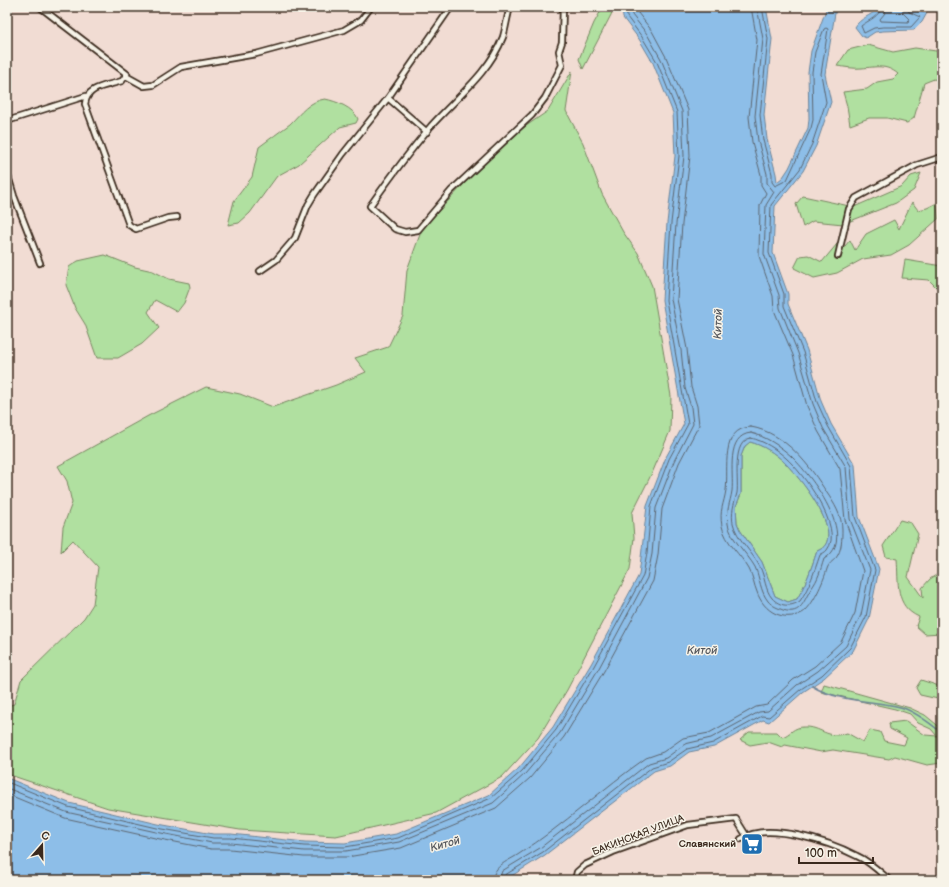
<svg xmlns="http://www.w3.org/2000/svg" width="949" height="887" viewBox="0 0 949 887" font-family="'Balsamiq Sans',sans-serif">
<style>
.green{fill:#b0e0a0;stroke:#76855f}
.water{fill:#8dbee8;stroke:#6c8397;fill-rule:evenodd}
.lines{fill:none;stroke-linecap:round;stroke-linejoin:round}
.shore{stroke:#5c656f;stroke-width:1}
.stream{stroke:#6c8397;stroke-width:1.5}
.street-casing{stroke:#3b2a1e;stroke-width:8}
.street{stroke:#f7f3e8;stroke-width:4.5}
.labels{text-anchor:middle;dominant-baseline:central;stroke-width:3;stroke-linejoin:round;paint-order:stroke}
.street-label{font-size:10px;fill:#3b2a1e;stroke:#f7f3e8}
.poi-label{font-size:10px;font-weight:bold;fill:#3b2a1e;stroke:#f7f3e8;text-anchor:end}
.water-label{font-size:11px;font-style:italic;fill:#54565b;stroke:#f7f3e8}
</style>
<rect width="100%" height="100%" fill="#f1dcd3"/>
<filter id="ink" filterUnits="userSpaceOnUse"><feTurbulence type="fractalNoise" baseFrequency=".025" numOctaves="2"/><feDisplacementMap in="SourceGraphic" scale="8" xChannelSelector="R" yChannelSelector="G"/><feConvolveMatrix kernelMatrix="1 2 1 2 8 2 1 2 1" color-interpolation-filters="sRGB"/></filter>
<g filter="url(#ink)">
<!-- green -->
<path class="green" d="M 603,7 L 614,7 L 611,15 L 583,69 L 579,59 L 594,23 Z
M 868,45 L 893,52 L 915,48 L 936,51 L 942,49 L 942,82 L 934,79 L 924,83 L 914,118 L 907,123 L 887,118 L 869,118 L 850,125 L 847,106 L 843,92 L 867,89 L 877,82 L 893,79 L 898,74 C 886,64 876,67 862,68 C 854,69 845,67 837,66 L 848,50 Z
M 572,71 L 566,111 L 583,143 L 602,194 L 623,232 L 638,253 L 652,286 L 671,396 L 670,431 L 653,471 L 632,513 L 634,538 L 630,569 L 567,690 L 538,738 L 502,777 L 436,813 L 336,836 L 240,830 L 108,808 L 7,774 L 7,706 L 14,704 L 21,680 L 84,618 L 93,604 L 98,567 L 73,540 L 61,552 L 63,527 L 72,503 L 67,481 L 58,466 L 148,416 L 206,387 L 240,394 L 273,407 L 336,385 L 366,372 L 355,358 L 388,347 L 403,316 L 407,270 L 422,229 L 504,141 L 548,111 Z
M 325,99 C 336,101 354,108 358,119 L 356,123 L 340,127 L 299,164 L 277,176 L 250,213 L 239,223 L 228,225 L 234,201 L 252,177 L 259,147 C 269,139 280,132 290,124 C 301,113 309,101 325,99 Z
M 921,173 L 914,190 L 896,203 L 843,224 L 813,221 L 803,227 L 796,204 L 803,196 L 854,207 L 902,186 L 911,176 Z
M 912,202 L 918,210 L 927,208 L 937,203 L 938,219 L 909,245 L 891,255 L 863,259 L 837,273 L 814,278 L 794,268 L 800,256 L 808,255 L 822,262 L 837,244 L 840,252 L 850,240 L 855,250 L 866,234 L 894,220 L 899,229 Z
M 105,255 L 135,267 L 153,271 L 169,279 L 189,283 L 190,287 L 184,303 L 177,312 L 155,300 L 148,312 L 159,328 L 142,344 L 118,358 L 97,358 L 85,324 L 75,308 L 66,285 L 69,267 L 78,261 Z
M 905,260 L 942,266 L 942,293 L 929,280 L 902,278 Z
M 750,442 C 763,445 775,453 784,462 C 799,476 850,539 817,551 C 811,569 806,584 797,599 L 788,602 L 775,596 L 762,562 L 740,530 L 737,523 L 736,506 L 741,494 L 741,456 L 745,446 Z
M 900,520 L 911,523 L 918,534 L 908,577 L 923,598 L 922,588 L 930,579 L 942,571 L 942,633 L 925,634 L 916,626 L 919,617 C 894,606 899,582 897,559 L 886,557 L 883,546 Z
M 921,680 L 942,687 L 942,707 L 938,699 L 920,695 L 916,688 Z
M 824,684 L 910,708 L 925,715 L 942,729 L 942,763 L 927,765 L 895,756 L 889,759 L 833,750 L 821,752 L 785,745 L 782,747 L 768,742 L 750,745 L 740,740 L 749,732 L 777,732 L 782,737 C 791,734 793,727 804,727 C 821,726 827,740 847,733 L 863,742 L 870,730 L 880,732 L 884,741 L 904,745 L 907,738 L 890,729 L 889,723 L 906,721 L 925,735 L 937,736 L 931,729 L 918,723 L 910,714 L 895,709 L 821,692 Z"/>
<!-- water -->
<path class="water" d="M 622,7 L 766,7 L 772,39 L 764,115 L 767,139 L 776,174 L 777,182 L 783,177 L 789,168 L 808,128 L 809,119 L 808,72 L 811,51 L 827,7 L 836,7 L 825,74 L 831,102 L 816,146 L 803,171 L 775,206 L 773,253 L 788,294 L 788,304 L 807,350 L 821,401 L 831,424 L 855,465 L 859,517 L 879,569 L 869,619 L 853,651 L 824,678 L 803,692 L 769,722 L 763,720 L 714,747 L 689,752 L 670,766 L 654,771 L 545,855 L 505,880 L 7,880 L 7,778 L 69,803 L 158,824 L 213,834 L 231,834 L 305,842 L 345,843 L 396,834 L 489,795 L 519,768 L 553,727 L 591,664 L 639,575 L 647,506 L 666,457 L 684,424 L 662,300 L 667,223 L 675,156 L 673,113 L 653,63 L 639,39 L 623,18 ZM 750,442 C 762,445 775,453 784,462 C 799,476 850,539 817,551 C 811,569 806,584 797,599 L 788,602 L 775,596 L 762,562 L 740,530 L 737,523 L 736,506 L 741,494 L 741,456 L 745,446 Z
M 876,7 L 901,7 L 927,13 L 922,22 L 914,30 L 883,31 L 875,32 L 866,38 L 862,36 L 855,27 C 860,18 871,16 877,9 Z"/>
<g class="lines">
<!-- shore -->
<path class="shore" d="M 881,7 C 881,16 867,21 861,26 L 864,33 L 874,28 L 883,27 L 911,27 L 920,17 L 909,12 L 907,7
M 886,7 L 885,13 L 880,19 L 881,21 L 908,22 L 909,19 L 903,13 L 902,7
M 751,427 C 786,433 810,466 827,493 C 834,503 842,516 842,529 C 842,539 842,550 836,558 C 832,562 829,563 827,569 C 824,580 812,608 802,613 C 783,622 764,612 757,592 C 754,585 753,576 749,569 C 741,555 725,542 722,526 C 719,510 724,504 726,490 C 729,470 719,428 751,427 Z
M 751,433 C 765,436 780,446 791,456 C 810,474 860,538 824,559 C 820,571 819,578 811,589 C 804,599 802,616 783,610 C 778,608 772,606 768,601 C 760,591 760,578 755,567 C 747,553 731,540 728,524 C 726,509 730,504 732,491 C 734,474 725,435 751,433 Z
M 751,438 C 764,441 776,449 786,458 C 802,472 845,528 827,550 C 825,553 822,553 820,555 C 814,572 810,586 800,601 C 791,607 780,607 772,598 C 765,590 765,577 760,567 C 753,553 736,538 733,523 C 731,512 734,504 737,493 C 739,479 731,441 751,438 Z
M 7,782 L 68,807 L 157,828 L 213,838 L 231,838 L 304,846 L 345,847 L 398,838 L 491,798 L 522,771 L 556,730 L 594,666 L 643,576 L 647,553 L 651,506 L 669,459 L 688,424 L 666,300 L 671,223 L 679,156 L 677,112 L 657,62 L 642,37 L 627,17 L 626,7
M 7,788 L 66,812 L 156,832 L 212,843 L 231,843 L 304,851 L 346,851 L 399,842 L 493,803 L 525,774 L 560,733 L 599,668 L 647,578 L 652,554 L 656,508 L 674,461 L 693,424 L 691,407 L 685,388 L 681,350 L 671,299 L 676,224 L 684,156 L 682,111 L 661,59 L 647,34 L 632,15 L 631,7
M 7,794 L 65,818 L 155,838 L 211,849 L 230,849 L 304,857 L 347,857 L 401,848 L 496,808 L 530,778 L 564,737 L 604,671 L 653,581 L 658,555 L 662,509 L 679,463 L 699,425 L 697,406 L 691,387 L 687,349 L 677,299 L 682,224 L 690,156 L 688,110 L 666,57 L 652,31 L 638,13 L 637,7
M 493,880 C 493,865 509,861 519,854 C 564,825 603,788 646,758 L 663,752 L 683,738 L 709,733 L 756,707 L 767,705 L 793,680 L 815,666 L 841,642 L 855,613 L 863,571 L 845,520 L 840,469 L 818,431 L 807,406 L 793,355 L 774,310 L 773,296 L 759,256 L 760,205 L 766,193 L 761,185 L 761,175 L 752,142 L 749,117 L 757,40 L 751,7
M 499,880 L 502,871 L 540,848 L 649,763 L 666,758 L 685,744 L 711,738 L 759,712 L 768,711 L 797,685 L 818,671 L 846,646 L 861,615 L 870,570 L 850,519 L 846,467 L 823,428 L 813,404 L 798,353 L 780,308 L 779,295 L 764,254 L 766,205 L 774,192 L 767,183 L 767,174 L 758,141 L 755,116 L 763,39 L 757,7
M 504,880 L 505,875 L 543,852 L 652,767 L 668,762 L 687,749 L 713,743 L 762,716 L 769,717 L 801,689 L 822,675 L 850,648 L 866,617 L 875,570 L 855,517 L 851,466 L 828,426 L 817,402 L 803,352 L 784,306 L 784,294 L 769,253 L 771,205 L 800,169 L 812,144 L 826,102 L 821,74 L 828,29 L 826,28 L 824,29 L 815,52 L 812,72 L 813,120 L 811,128 L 787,180 L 775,186 L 772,182 L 772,174 L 763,140 L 760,115 L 768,39 L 762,7"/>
<!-- stream -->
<path class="stream" d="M 812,686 C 838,702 871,700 900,707 C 915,711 930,723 942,733"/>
<!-- street casing -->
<g class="street-casing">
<path id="street" d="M 40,7 L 127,74 L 122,81 C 107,86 87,86 85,104 L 129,225 L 136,229 L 168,218 L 177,217
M 510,7 C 507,17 506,27 503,37 C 489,73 456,98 431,126 C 409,152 389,179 370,206 L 395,229 L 405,232 L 418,230 L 451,191 L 532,115 L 545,98 L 562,65 L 559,51 L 562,42 L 563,7
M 126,76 L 144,86 L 153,85 L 181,67 L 256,54 L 344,30 L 361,20 L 371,7
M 388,98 L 427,132
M 7,121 L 86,96
M 7,173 L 14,196 L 40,263
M 838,256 L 849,209 L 856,198 L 917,165 L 942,157
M 260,271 L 276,260 L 295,238 L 308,205 L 314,195 L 343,154 L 388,98 L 451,7
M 741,839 C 767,821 830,842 857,856 C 869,861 879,871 889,880
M 575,880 L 577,872 L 585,865 L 613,852 L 688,825 L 736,819 L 746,835"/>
</g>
<!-- street -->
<use href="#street" class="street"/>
</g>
</g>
<!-- icons -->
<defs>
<g id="supermarket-square" transform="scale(1.15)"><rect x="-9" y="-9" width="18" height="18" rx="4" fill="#1f6fb2" stroke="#f7f3e8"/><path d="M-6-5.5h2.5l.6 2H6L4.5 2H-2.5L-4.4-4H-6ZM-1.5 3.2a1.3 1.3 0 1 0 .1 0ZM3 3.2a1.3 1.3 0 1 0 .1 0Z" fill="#fff"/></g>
</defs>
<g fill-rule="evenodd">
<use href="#supermarket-square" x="752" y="844"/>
</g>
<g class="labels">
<!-- street labels -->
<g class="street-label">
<text transform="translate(638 835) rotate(-21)">БАКИНСКАЯ УЛИЦА</text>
</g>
<!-- poi labels -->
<g class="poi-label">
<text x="736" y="844">Славянский</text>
</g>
<!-- water labels -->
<g class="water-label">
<text transform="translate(718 324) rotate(-88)">Китой</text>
<text x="702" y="650">Китой</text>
<text transform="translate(445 844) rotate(-16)">Китой</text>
</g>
</g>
<!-- margin -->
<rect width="949" height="887" fill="none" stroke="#f7f3e8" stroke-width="24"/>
<rect x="12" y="12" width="925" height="863" fill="none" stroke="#3b2a1e" stroke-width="1.5" filter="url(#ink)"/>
<!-- north arrow -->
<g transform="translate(42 845) rotate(20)" stroke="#f7f3e8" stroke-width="3" paint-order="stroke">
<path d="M0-3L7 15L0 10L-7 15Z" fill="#3b2a1e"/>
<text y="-6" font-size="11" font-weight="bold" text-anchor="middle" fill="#3b2a1e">С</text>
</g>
<!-- scale -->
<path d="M799 857v6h74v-6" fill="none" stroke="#3b2a1e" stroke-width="2"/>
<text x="805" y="857" font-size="12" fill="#3b2a1e" stroke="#f7f3e8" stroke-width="3" paint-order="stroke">100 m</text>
</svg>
